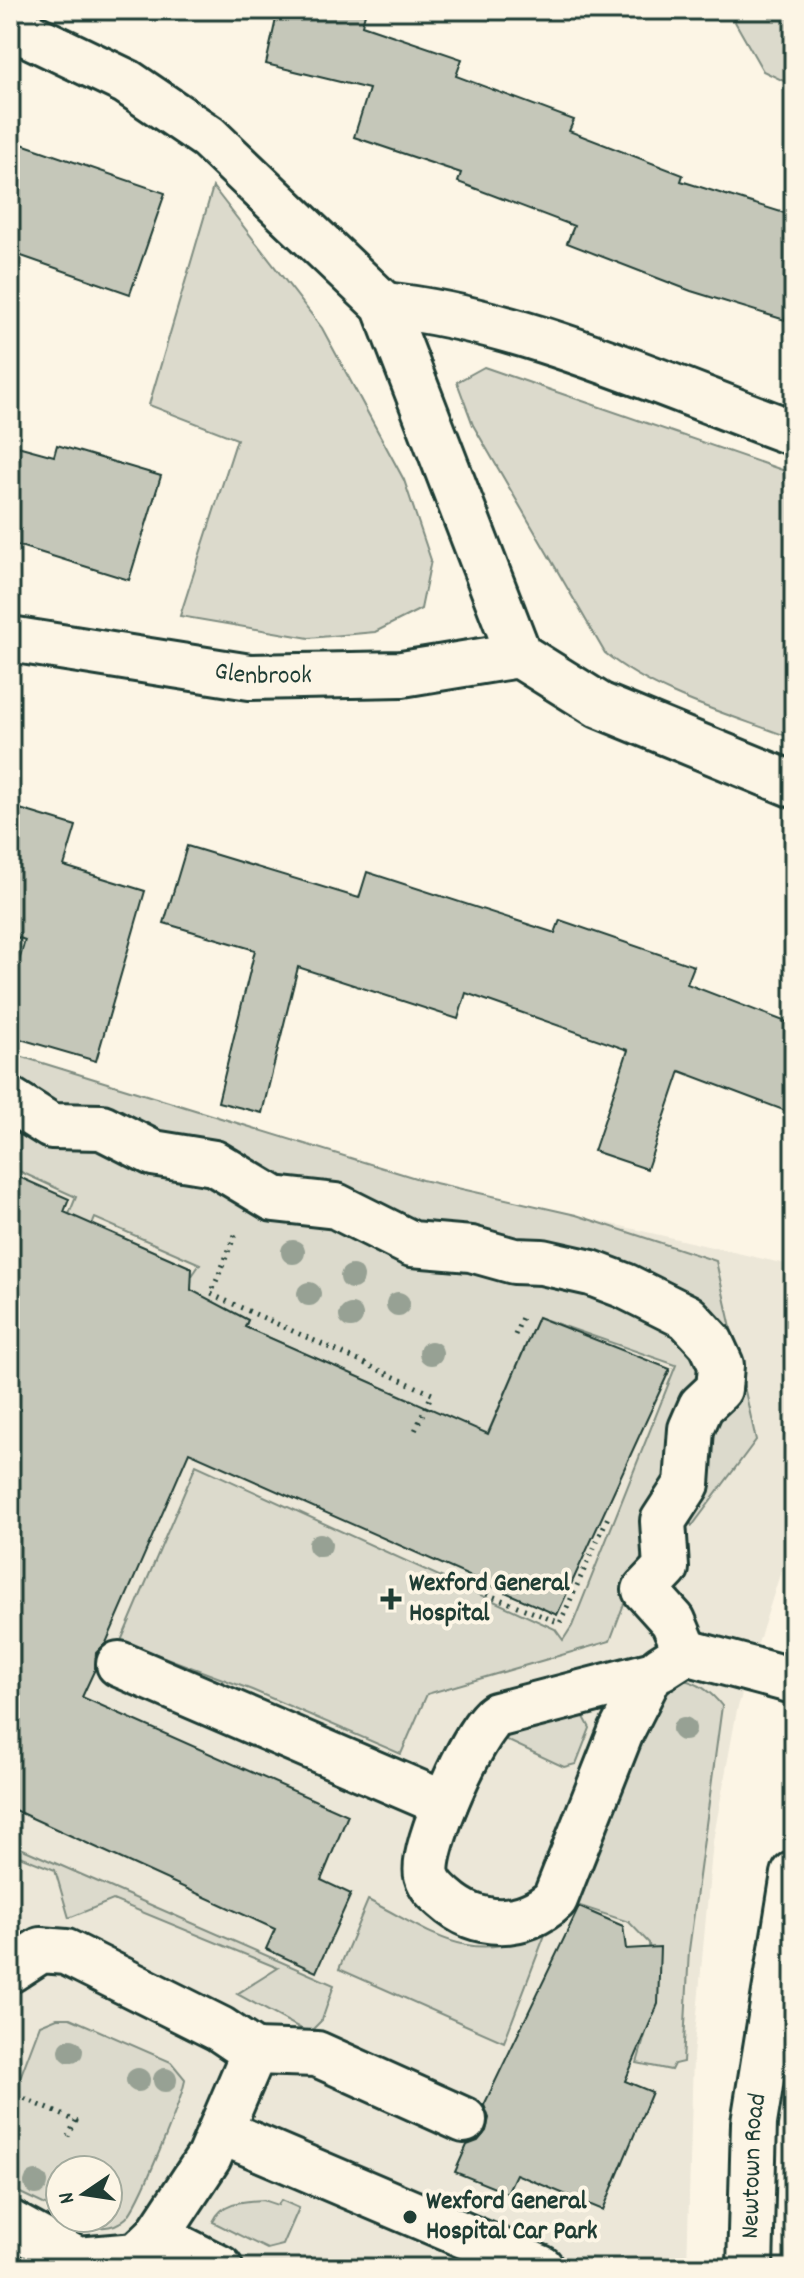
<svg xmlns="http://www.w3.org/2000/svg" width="804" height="2278" viewBox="0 0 804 2278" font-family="Dekko,sans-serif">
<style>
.built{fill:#ece7d8;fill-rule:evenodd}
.green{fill:#dcdacc;stroke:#7e8c80;stroke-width:2}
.building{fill:#c5c7b9;stroke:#1f3d34;stroke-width:2}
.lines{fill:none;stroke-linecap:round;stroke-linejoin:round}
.minor-casing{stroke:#1f3d34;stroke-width:50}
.major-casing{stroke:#1f3d34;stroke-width:50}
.path{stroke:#1f3d34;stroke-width:5;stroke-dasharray:2 6;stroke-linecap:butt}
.minor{stroke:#fcf5e5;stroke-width:44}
.major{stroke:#fcf5e5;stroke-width:44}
.tree{fill:#97a194}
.poi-dot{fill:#1f3d34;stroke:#fcf5e5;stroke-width:3}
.labels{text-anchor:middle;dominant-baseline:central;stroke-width:8;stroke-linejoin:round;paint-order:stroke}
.street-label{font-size:26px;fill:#1f3d34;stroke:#fcf5e5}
.poi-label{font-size:26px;font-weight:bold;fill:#1f3d34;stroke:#fcf5e5;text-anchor:start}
</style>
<rect width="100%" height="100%" fill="#fcf5e5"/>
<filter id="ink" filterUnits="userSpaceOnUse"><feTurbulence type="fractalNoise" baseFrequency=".0125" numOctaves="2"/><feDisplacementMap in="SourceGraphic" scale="16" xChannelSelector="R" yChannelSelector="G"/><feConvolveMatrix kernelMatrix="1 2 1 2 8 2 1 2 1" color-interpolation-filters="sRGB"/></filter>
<g filter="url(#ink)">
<!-- built -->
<path class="built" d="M 10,1053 L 422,1180 L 794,1266 L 794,1530 L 737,1710 L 713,1841 L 693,2057 L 687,2268 L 10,2268 ZM 60,2170 L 108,2170 L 108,2218 L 60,2218 Z"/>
<!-- green -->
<path class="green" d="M 723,10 L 794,10 L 794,86 L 763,71 L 730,13 Z
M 213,187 L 322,328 L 404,480 L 431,560 L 421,609 L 375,632 L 309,638 L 180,616 L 237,439 L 149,405 Z
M 484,367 L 794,474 L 794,739 C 732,715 658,696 605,653 L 473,425 L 457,382 Z
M 10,1053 L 422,1180 L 576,1215 L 716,1261 L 756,1440 L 692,1526 L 673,1485 L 652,1529 L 610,1641 L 427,1694 L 401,1754 L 252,1690 L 121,1641 L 196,1465 L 555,1629 L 563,1640 L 572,1626 L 676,1365 L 538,1317 L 475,1463 L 414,1401 L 261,1334 L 212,1403 L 248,1320 L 181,1292 L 200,1264 L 95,1218 L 79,1256 L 56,1246 L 76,1197 L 10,1167 Z
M 683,1680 C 700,1683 712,1693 722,1706 L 689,1950 L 683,2062 L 674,2064 L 671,2070 L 637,2063 L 653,2008 L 649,1943 L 629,1922 L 571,1903 L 658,1694 L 668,1683 Z
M 583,1715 L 590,1728 L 576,1764 L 564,1767 L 502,1738 L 503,1735 Z
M 16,1846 L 334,1985 L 322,2020 L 309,2033 L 237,1994 L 278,1968 L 113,1900 L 69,1918 L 55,1870 L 14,1854 Z
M 368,1900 C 438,1935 467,1966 546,1932 L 504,2042 L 339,1969 Z
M 57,2018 L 70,2018 L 171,2062 L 185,2079 C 184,2095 138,2208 126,2218 C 109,2233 92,2227 73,2218 L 108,2218 L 108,2170 L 60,2170 L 60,2212 L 10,2188 L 10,2104 L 40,2025 Z
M 263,2200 L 278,2205 L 281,2200 L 299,2208 L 283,2245 L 267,2249 L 213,2222 C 222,2201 243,2201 263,2200 Z"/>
<!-- building -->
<path class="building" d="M 278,10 L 366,10 L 362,25 L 462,59 L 456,76 L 574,120 L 569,131 L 683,175 L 681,181 L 794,216 L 794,290 L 785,320 L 691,291 L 567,243 L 574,226 L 458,182 L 461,173 L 354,137 L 369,89 L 266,64 Z
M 10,140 L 165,193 L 130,294 L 10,252 Z
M 10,444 L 54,456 L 57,445 L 161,476 L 129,580 L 10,543 Z
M 10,806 L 76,826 L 64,866 L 145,891 L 96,1061 L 10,1036 L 10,993 L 25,940 L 10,935 Z
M 187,846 L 359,898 L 367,872 L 555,933 L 560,920 L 694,966 L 687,984 L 794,1025 L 794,1114 L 680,1071 L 647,1169 L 594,1151 L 628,1050 L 466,993 L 458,1019 L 298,967 L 262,1113 L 218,1102 L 255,950 L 164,923 Z
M 10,1173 L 69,1199 L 64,1212 L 192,1268 L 191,1290 L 248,1320 L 245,1327 L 488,1434 L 538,1317 L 670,1369 L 557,1615 L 189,1452 L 106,1643 L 96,1653 L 95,1669 L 82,1697 L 348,1815 L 321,1880 L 351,1894 L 316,1972 L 266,1949 L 275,1929 L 10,1808 Z
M 579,1907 L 623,1926 L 626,1949 L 660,1947 L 658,2004 L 625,2081 L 652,2092 L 603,2210 L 516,2174 L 507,2193 L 455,2172 L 467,2145 L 478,2141 L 486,2131 L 489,2118 L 484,2105 Z"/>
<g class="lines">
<!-- minor casing -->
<g class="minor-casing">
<g id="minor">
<path d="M 10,26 L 127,82 L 208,137 L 384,305 L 519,655"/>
<path d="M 384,305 C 522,319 664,386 794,433"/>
<path id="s1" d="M 10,639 L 250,677 L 402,674 L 519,655 L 599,705 L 794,785"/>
<path d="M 10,1100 L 51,1126 L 102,1127 L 153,1153 L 214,1163 L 274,1199 L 336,1206 L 412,1244 L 471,1249 L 514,1261 L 542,1262 L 591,1273 L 625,1286 L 687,1317 L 711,1343 L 721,1365 L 719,1389 L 701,1406 L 691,1429 L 687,1484 L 663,1521 L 666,1568 L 645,1590 L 673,1621 L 686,1652"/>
<path d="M 119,1664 L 445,1804"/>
<path d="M 661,1668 L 686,1652 L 794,1681"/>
<path d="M 650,1675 L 621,1732 L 555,1899 C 523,1929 477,1928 445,1899 C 437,1892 430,1886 427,1875 C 420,1850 474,1729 496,1715 Z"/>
<path d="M 10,1970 L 41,1950 L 66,1952 L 220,2029 L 254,2052 L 209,2157 L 157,2236 L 137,2255 L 78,2260 L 10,2223"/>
<path d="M 254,2052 L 317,2054 L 464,2120"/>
<path d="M 222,2132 L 541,2268"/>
<path d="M 157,2236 L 220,2268"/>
</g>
</g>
<!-- major casing -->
<g class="major-casing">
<g id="major">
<path id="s2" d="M 750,2268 L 754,2123 L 794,1874"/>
</g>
</g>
<!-- path -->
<path class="path" d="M 235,1235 L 211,1294 L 432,1394 L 413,1435
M 515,1335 L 523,1315
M 479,1591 L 560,1623 L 608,1517
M 10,2092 L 76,2121 L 68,2136"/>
<!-- minor -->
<use href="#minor" class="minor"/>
<!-- major -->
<use href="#major" class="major"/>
</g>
<!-- trees -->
<g class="tree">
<circle cx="293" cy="1252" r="12"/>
<circle cx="352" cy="1277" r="12"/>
<circle cx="309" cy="1294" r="12"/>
<circle cx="398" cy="1304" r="12"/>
<circle cx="351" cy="1316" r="12"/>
<circle cx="431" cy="1353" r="12"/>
<circle cx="320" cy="1545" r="12"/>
<circle cx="684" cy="1729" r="12"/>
<circle cx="71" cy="2051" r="12"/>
<circle cx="138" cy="2080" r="12"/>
<circle cx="165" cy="2080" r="12"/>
<circle cx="36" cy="2183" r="12"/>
</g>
</g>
<!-- markers -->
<g class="poi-dot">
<path d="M387 1587h8v8h8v8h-8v8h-8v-8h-8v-8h8z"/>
<circle cx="410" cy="2217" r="8"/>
</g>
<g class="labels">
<!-- street labels -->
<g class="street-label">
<text stroke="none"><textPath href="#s1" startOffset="256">Glenbrook</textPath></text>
<text stroke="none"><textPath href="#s2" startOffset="102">Newtown Road</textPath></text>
</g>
<!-- poi labels -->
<g class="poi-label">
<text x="409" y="1584">Wexford General<tspan x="409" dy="30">Hospital</tspan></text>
<text x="426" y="2202">Wexford General<tspan x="426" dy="30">Hospital Car Park</tspan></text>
</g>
</g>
<!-- margin -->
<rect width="804" height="2278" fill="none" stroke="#fcf5e5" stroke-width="40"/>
<rect x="20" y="20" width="764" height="2238" fill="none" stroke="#1f3d34" stroke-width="3" filter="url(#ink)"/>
<!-- north arrow -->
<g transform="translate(84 2194) rotate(257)"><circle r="38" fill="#fcf5e5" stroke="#a4ab9e" stroke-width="2"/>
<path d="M0-6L14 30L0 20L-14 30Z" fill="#1f3d34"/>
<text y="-12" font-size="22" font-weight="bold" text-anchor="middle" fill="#1f3d34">N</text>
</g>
</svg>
